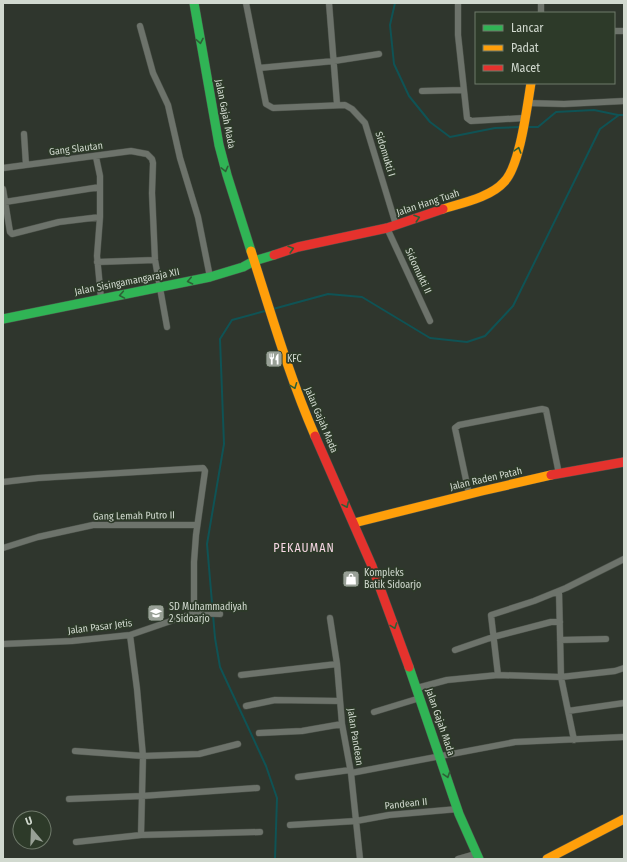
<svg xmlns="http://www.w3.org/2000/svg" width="627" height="862" viewBox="0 0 627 862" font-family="'Fira Sans Condensed',sans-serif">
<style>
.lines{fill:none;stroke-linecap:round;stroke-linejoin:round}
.stream{stroke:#0f5355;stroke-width:2}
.street-casing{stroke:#4c524a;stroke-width:7}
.fast-casing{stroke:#4c524a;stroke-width:10}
.slow-casing{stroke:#4c524a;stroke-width:10}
.jam-casing{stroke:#4c524a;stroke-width:10}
.street{stroke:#6d736b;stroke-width:6}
.fast{stroke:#30b455;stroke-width:9}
.slow{stroke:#ff9f0a;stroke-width:9}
.jam{stroke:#e5322d;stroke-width:9}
.oneway{stroke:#2e5f36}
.labels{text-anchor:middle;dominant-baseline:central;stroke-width:3.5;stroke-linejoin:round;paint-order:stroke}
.street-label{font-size:10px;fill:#d1d9cf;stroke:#2d3a29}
.poi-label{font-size:10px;fill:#d1d9cf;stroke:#2d3a29;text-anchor:start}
.quarter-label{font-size:12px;letter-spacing:1px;fill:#f7d7e4;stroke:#2d3a29}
</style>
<rect width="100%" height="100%" fill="#2f362d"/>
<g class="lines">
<!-- stream -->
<path class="stream" d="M 395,3 L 390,25 L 394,64 L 409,96 L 430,122 L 450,137 L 495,128 L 520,127
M 526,127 L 538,127 L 556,112 L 594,110 L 618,115
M 273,309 L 328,294 L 362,297 L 430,338 L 467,342 L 485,336 L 513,306 L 600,129 L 619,115 L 624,115
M 265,311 L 232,320 L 220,339 L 224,444 L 207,544 L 215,638 L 220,667 L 266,766 L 277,798 L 275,859"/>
<!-- street casing -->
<g class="street-casing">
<path id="street" d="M 246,3 L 266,104 L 273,108 L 345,105 L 352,109 L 365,123 L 396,225
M 329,3 L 337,104
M 458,3 L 458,35 L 467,118 L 471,121 L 524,118
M 541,13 L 541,3
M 140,26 L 153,73 L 168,105 L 180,158 L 198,217 L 210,277
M 614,31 L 624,31
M 259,68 L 334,61 L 379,54
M 422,91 L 463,90
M 527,103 L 564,104 L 624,101
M 24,134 L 26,165
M 96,157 L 100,176 L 100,217 L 97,256 L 101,298
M 3,168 L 131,151 L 147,154 L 152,159 L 153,163 L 152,193 L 155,260 L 167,327
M 3,189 L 10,232 L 12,234 L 59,222 L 100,217
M 5,202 L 100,187
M 387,228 L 430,321
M 97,262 L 155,260
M 3,482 L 38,478 L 203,468 L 205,471 L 196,535 L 194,562 L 194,613
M 469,494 L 455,428 L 459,425 L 542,409 L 546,410 L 559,474
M 3,548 L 38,537 L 93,525 L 197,525
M 559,591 L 561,677 L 574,740
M 330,618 L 337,664 L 342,724 L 351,773 L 360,859
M 130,635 L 137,689 L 143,756 L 141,835
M 560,640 L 606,639
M 3,644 L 72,641 L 130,635 L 194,613 L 220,614
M 455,650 L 493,637 L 551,622 L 560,622
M 241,675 L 337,664
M 498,675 L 491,615 L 534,601 L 566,588 L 624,559
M 417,688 L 447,680 L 498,675 L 561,677 L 615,671 L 624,668
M 246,706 L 275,700 L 340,701
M 568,711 L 624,703
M 374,712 L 420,698
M 259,733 L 302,731 L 342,724
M 75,751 L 143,756 L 199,754 L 238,744
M 351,773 L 515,742 L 624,737
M 298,777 L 350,770
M 69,799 L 142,796 L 257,788
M 290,825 L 356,821 L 389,815 L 458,809
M 76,842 L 141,835 L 260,832
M 458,859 L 472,855"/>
</g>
<!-- fast casing -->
<g class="fast-casing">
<path id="fast" d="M 194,3 L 219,145 L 227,175 L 251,251
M 3,319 L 210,277 L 243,267 L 254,261 L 274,255
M 409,667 L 459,814 L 479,859"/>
</g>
<!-- slow casing -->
<g class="slow-casing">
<path id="slow" d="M 443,209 C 462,203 491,197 504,182 C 520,166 527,107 531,83
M 251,251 C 271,313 289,376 315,436
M 354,523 L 482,491 L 551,475
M 547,859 L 624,819"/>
</g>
<!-- jam casing -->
<g class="jam-casing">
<path id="jam" d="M 274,255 L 298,247 L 387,228 L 443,209
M 315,436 L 372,566 L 409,667
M 551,475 L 624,462"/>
</g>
<!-- street -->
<use href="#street" class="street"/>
<!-- fast -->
<use href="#fast" class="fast"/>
<!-- slow -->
<use href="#slow" class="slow"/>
<!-- jam -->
<use href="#jam" class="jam"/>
</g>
<!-- one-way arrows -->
<defs><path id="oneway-chevron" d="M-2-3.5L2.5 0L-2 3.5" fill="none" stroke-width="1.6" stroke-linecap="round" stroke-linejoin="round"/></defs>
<g class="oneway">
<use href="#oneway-chevron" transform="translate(200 41) rotate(79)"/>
<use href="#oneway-chevron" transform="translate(518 150) rotate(-73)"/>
<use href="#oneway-chevron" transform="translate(225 169) rotate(76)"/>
<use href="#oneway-chevron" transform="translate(417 218) rotate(-18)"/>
<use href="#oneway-chevron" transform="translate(291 249) rotate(-17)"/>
<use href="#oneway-chevron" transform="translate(190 281) rotate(168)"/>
<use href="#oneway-chevron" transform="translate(122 295) rotate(170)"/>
<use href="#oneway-chevron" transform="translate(294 386) rotate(69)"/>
<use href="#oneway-chevron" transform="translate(346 505) rotate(66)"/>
<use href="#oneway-chevron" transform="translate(394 626) rotate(70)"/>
<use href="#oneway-chevron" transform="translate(447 775) rotate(72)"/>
</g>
<!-- icons -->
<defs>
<g id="restaurant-square" transform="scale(0.9)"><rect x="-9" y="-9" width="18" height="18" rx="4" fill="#98a096" stroke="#2d3a29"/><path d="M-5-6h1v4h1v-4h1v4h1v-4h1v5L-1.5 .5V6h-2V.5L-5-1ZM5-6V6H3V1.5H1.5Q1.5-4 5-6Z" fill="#fff"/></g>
<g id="shop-square" transform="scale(0.9)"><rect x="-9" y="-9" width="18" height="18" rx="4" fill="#98a096" stroke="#2d3a29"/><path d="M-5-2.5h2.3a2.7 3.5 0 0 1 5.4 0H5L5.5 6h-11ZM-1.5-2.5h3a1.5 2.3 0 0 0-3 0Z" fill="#fff"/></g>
<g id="school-square" transform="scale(0.9)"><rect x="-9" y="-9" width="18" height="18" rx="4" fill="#98a096" stroke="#2d3a29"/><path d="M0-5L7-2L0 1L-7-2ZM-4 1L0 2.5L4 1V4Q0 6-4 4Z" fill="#fff"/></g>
</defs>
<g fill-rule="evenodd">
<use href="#restaurant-square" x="274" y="359"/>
<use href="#shop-square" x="351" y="579"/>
<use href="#school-square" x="156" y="613"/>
</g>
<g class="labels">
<!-- street labels -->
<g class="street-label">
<text transform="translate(225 114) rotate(79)">Jalan Gajah Mada</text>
<text transform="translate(76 149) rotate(-7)">Gang Slautan</text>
<text transform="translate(385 154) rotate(73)">Sidomukti I</text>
<text transform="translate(428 203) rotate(-18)">Jalan Hang Tuah</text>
<text transform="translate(418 271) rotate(65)">Sidomukti II</text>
<text transform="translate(127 282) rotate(-11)">Jalan Sisingamangaraja XII</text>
<text transform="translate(321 420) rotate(67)">Jalan Gajah Mada</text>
<text transform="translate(486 479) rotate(-13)">Jalan Raden Patah</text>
<text transform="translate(134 516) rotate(-1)">Gang Lemah Putro II</text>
<text transform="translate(100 627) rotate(-7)">Jalan Pasar Jetis</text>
<text transform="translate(440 722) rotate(71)">Jalan Gajah Mada</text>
<text transform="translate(355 737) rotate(81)">Jalan Pandean</text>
<text transform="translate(406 804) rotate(-6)">Pandean II</text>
</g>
<!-- poi labels -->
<g class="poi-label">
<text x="287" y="359">KFC</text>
<text x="364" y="573">Kompleks<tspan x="364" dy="12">Batik Sidoarjo</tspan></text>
<text x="169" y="607">SD Muhammadiyah<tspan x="169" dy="12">2 Sidoarjo</tspan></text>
</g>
<!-- quarter labels -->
<g class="quarter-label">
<text x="304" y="548">PEKAUMAN</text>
</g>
</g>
<!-- border -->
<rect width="627" height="862" fill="none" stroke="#d1d9cf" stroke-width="8"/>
<!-- legend -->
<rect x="475" y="12" width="140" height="72" fill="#2d3a29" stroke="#6f7a6b"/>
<rect x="483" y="25" width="20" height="6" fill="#30b455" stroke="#6f7a6b"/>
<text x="511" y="32" font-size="12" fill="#d1d9cf">Lancar</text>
<rect x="483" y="45" width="20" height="6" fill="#ff9f0a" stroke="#6f7a6b"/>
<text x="511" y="52" font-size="12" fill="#d1d9cf">Padat</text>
<rect x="483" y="65" width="20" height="6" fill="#e5322d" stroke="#6f7a6b"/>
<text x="511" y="72" font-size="12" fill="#d1d9cf">Macet</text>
<!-- north arrow -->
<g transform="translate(32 830) rotate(341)"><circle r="19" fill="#2d3a29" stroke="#6f7a6b"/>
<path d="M0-3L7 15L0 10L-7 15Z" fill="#98a096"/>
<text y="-6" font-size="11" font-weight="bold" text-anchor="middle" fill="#d1d9cf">U</text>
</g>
</svg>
